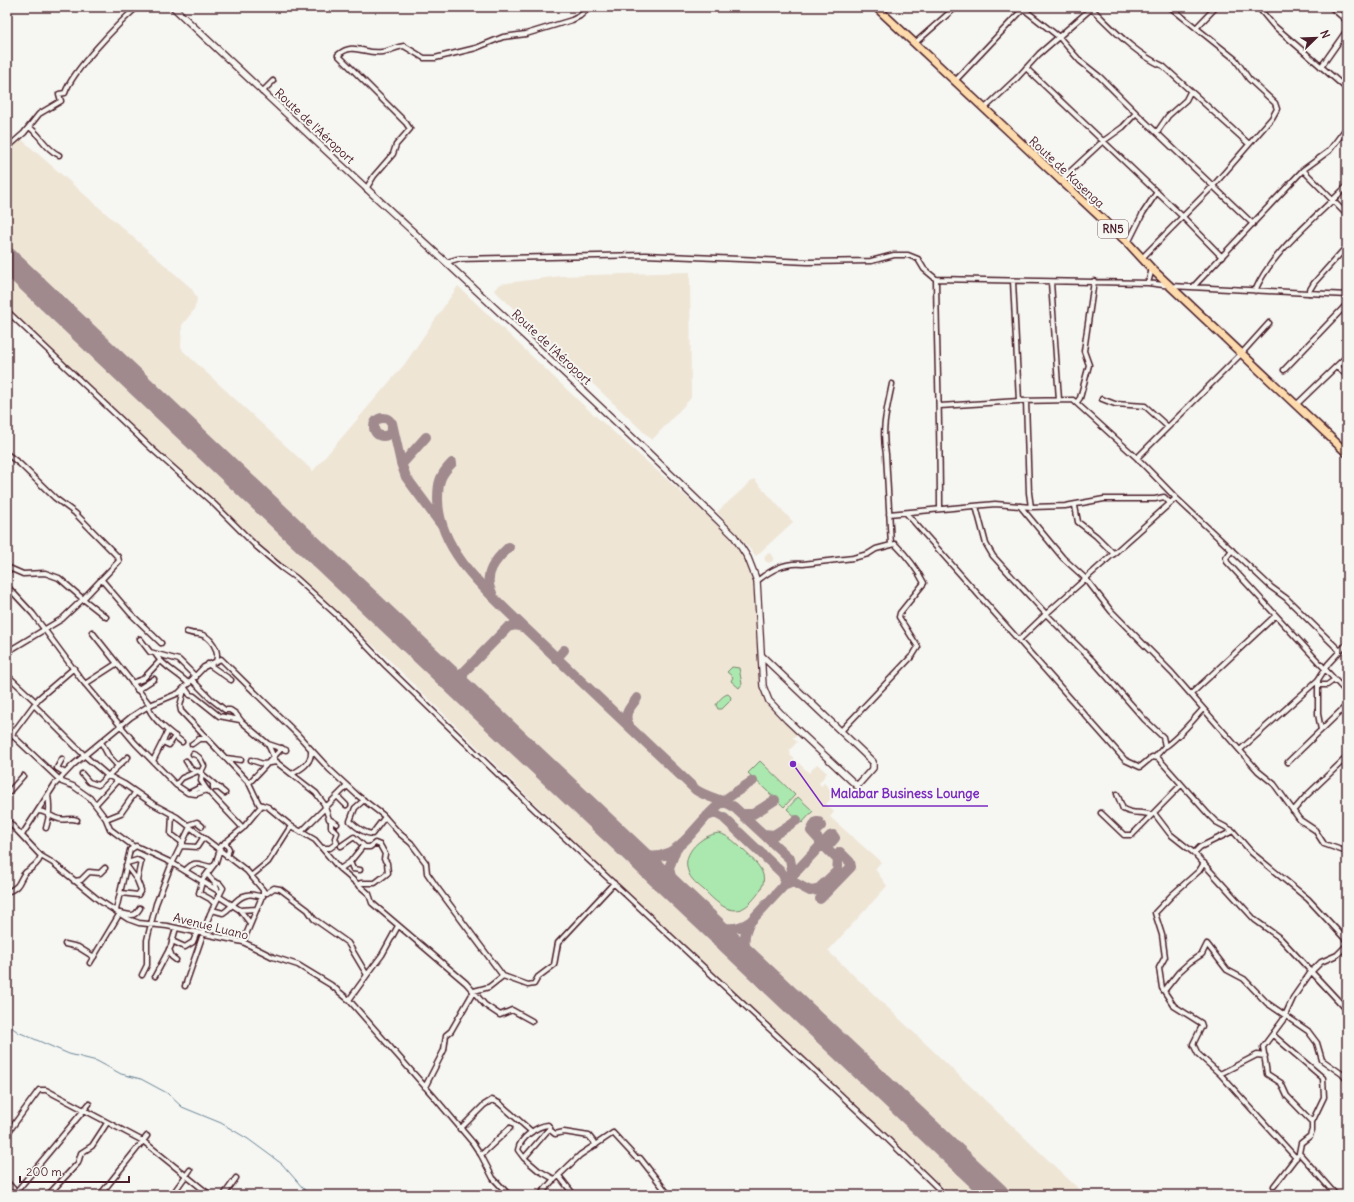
<svg xmlns="http://www.w3.org/2000/svg" width="1354" height="1202" viewBox="0 0 1354 1202" font-family="Delius,sans-serif">
<style>
.built{fill:#eee5d5}
.green{fill:#abe8af;stroke:#7a846d}
.lines{fill:none;stroke-linecap:round;stroke-linejoin:round}
.stream{stroke:#6a8798;stroke-width:1}
.taxiway{stroke:#a08a8e;stroke-width:10}
.runway{stroke:#a08a8e;stroke-width:25}
.minor-casing{stroke:#4a1f2b;stroke-width:7}
.secondary-casing{stroke:#4a1f2b;stroke-width:8}
.trunk-casing{stroke:#4a1f2b;stroke-width:10}
.minor{stroke:#f6f6f2;stroke-width:4}
.secondary{stroke:#f6f6f2;stroke-width:5.5}
.trunk{stroke:#fedbac;stroke-width:7}
.labels{text-anchor:middle;dominant-baseline:central;stroke-width:4;stroke-linejoin:round;paint-order:stroke}
.shield{fill:#f6f6f2;stroke:#7e6067;stroke-width:1}
.shield-label{font-size:11px;font-weight:bold;fill:#4a1f2b}
.street-label{font-size:12px;fill:#4a1f2b;stroke:#f6f6f2}
.leader{fill:none;stroke:#7b2cbf;stroke-width:1.5}
.callout-dot{fill:#7b2cbf;stroke:#f6f6f2;stroke-width:1.5}
.callout-label{font-size:13px;text-anchor:middle;font-weight:bold;fill:#7b2cbf;stroke:#f6f6f2;stroke-width:4;stroke-linejoin:round;paint-order:stroke}
</style>
<rect width="100%" height="100%" fill="#f6f6f2"/>
<filter id="ink" filterUnits="userSpaceOnUse"><feTurbulence type="fractalNoise" baseFrequency=".025" numOctaves="2"/><feDisplacementMap in="SourceGraphic" scale="8" xChannelSelector="R" yChannelSelector="G"/><feConvolveMatrix kernelMatrix="1 2 1 2 8 2 1 2 1" color-interpolation-filters="sRGB"/></filter>
<g filter="url(#ink)">
<!-- built -->
<path class="built" d="M 20,138 L 191,288 L 196,296 L 197,300 L 194,310 L 182,325 L 181,346 L 183,351 L 313,471 L 404,365 L 458,286 L 581,403 L 726,532 L 739,548 L 745,559 L 755,587 L 760,686 L 763,694 L 766,700 L 799,733 L 793,738 L 797,742 L 789,751 L 791,753 L 790,755 L 809,773 L 817,764 L 827,773 L 819,783 L 821,786 L 824,783 L 835,794 L 826,804 L 834,812 L 830,817 L 881,862 L 875,869 L 887,886 L 828,951 L 1085,1195 L 951,1195 L 615,882 L 385,656 L 298,577 L 272,559 L 7,309 L 7,150 Z
M 690,272 L 691,398 L 652,440 L 494,290 L 500,284 L 561,276 Z
M 754,479 L 793,522 L 756,556 L 717,512 Z
M764.5 558a4.5 4.5 0 1 1 9 0a4.5 4.5 0 1 1-9 0Z"/>
<!-- green -->
<path class="green" d="M 732,667 L 739,668 L 742,684 L 739,688 L 731,681 L 733,677 L 727,672 Z
M 728,694 L 731,697 L 730,701 L 722,709 L 718,709 L 716,705 C 718,701 723,695 728,694 Z
M 760,761 L 795,795 L 784,807 L 748,773 Z
M 798,797 L 813,811 L 802,823 L 787,809 Z
M 719,833 C 729,836 736,843 743,850 C 764,869 773,880 750,903 C 733,920 716,902 704,890 C 698,885 690,879 688,871 C 681,853 702,835 719,833 Z"/>
<g class="lines">
<!-- stream -->
<path class="stream" d="M 7,1024 L 18,1032 L 69,1054 L 97,1061 L 121,1074 L 141,1079 L 167,1093 L 182,1107 L 221,1123 L 248,1139 L 282,1164 L 309,1195"/>
<!-- taxiway -->
<path class="taxiway" d="M 7,257 L 10,263
M 7,273 L 23,277 L 31,283
M374 427a9 9 0 1 1 18 0a9 9 0 1 1-18 0Z
M 392,423 L 401,463 L 406,477 L 440,523
M 452,463 C 440,475 438,482 438,499 C 438,551 489,593 524,627
M 402,464 L 426,437
M 492,593 C 482,575 496,559 509,547
M 556,659 L 564,650
M 464,672 L 462,680 L 464,692
M 444,673 L 454,676 L 464,672 L 508,627 L 516,625 L 525,628 L 696,790 C 708,798 722,799 734,807 L 790,859 L 792,870 L 790,879 L 751,921 C 735,932 720,930 704,919
M 629,725 C 622,714 631,707 637,698
M 743,814 L 753,814 L 775,800
M 707,816 L 715,813 L 724,818 L 782,873 L 785,879 L 783,886
M 764,834 L 774,835 L 797,820
M 820,846 L 830,836 L 833,835 L 835,838 L 829,845
M 631,850 C 670,872 688,834 713,810 C 725,798 739,790 753,781
M 791,877 L 820,846 L 820,841 L 811,831 L 816,822 L 819,822 L 821,826 L 815,832
M 783,886 L 793,882 L 810,891 L 817,890 L 837,871 L 838,860 L 824,846 L 819,847
M 674,890 L 669,868 L 676,849
M 820,899 L 851,867 L 850,862 L 840,852
M 751,963 C 744,949 741,935 751,921"/>
<!-- runway -->
<path class="runway" d="M 7,260 L 997,1195"/>
<!-- minor casing -->
<g class="minor-casing">
<path id="minor" d="M 1021,7 L 1059,37 L 1080,61 L 1100,77 L 1136,113
M 1258,7 L 1273,25 L 1347,89
M 1331,7 L 1347,21
M 1092,9 C 1114,30 1134,53 1163,66 L 1249,144
M 1196,28 L 1216,7
M 915,43 L 956,7
M 1321,67 L 1347,30
M 1026,68 L 1183,217 L 1222,257
M 955,81 L 1025,7
M 262,92 L 273,81
M 984,109 L 1017,78 L 1039,54 L 1093,7
M 29,127 C 40,134 46,150 59,155
M 1157,132 L 1168,116 L 1186,100 L 1190,92
M 7,148 L 24,133 L 39,114 L 61,101 L 59,94 L 65,93 C 73,70 118,24 137,7
M 1303,170 L 1347,215
M 1060,181 L 1102,142 L 1123,127 L 1136,113 L 1253,224
M 366,189 L 374,176 L 393,154 L 396,145 L 410,129 L 406,123 L 338,55 C 354,41 364,55 382,52 C 390,51 396,47 404,46 L 424,58 L 435,58 L 476,48 L 503,37 L 526,34 L 572,20 L 580,16 L 590,7
M 1128,243 L 1143,213 L 1157,192
M 1142,258 L 1213,186 L 1272,118 L 1277,109 L 1275,103 L 1249,79 L 1235,59 L 1170,7
M 447,262 L 457,259 L 645,255 L 808,262 L 871,261 L 894,255 L 908,255 L 918,259 L 924,269 L 936,279 L 1148,283 L 1171,286 L 1347,295
M 936,279 C 937,356 940,432 940,509
M 1013,281 L 1019,401
M 1051,282 L 1059,400
M 1148,283 L 1152,269
M 1193,287 L 1303,170 L 1329,151 L 1347,127
M 1255,291 C 1271,252 1318,216 1347,186
M 1308,293 L 1314,283 L 1347,246
M 7,311 L 152,449 L 214,504 L 257,547 L 282,568 L 296,578 L 339,617 L 386,666 L 535,810 L 874,1126 L 945,1195
M 1337,366 L 1347,376
M 1284,370 L 1347,304
M 1102,399 L 1115,404 L 1145,406 L 1168,427
M 1026,401 L 1029,493 L 1031,507
M 1077,402 L 1080,398 L 1089,365 L 1084,351 L 1094,281
M 1296,405 L 1347,356
M 940,406 L 1019,401 L 1073,400 L 1137,458 L 1176,498 L 1271,587 L 1286,598 L 1340,651 L 1347,644
M 7,454 L 20,464 L 55,498 L 75,513 L 118,557 L 119,561 L 83,599 L 106,617
M 1137,458 L 1242,353 L 1269,323
M 976,506 L 986,544 L 993,556 L 1046,614 L 1093,661 L 1144,719 L 1163,737 L 1165,746 L 1156,756
M 1020,506 L 1063,558 L 1086,579 L 1111,611 L 1172,673 L 1258,771 L 1274,784 L 1300,820 L 1315,830 L 1324,844 L 1347,852
M 1075,506 L 1078,522 L 1096,536 L 1114,554
M 906,513 L 1125,760 L 1140,767 L 1152,757 L 1158,758 L 1208,814 L 1216,822 L 1233,831 L 1252,853 L 1308,899 L 1347,941
M 889,514 L 995,504 L 1031,507 L 1065,506 L 1104,499 L 1155,499 L 1164,497 L 1170,503
M 891,545 L 886,454 C 881,429 887,409 892,384
M 1232,550 L 1226,558 L 1227,562 L 1347,693
M 7,567 L 23,574 L 45,573 L 59,578 L 83,599 L 62,619 L 7,652
M 101,579 L 130,613 L 161,643
M 757,581 C 771,570 785,562 803,564 L 853,558 L 868,554 L 876,549 L 895,544 C 907,556 916,567 924,583 L 900,613 L 899,617 L 918,647 L 913,655 L 841,731
M 7,586 L 33,614 L 81,679 L 135,743 L 176,785 L 188,793 L 196,794 L 207,790 L 243,828
M 92,632 L 150,705 L 149,709 C 155,722 171,733 182,742
M 187,632 C 192,634 195,634 199,634 C 211,636 220,651 216,661
M 140,639 L 150,652 L 179,660 L 196,677
M 1019,640 L 1046,614 L 1176,498
M 156,655 C 164,667 178,673 189,684
M 208,664 L 231,680
M 7,675 L 36,702
M 192,680 L 211,699 L 225,710 L 230,710 L 236,714 L 242,722 L 268,744 L 276,762 L 316,793 L 324,804 L 329,819 L 337,824
M 1318,680 L 1318,714 L 1321,730
M 132,683 L 143,679 L 160,661
M 85,684 L 116,664
M 1318,685 L 1327,685 L 1334,680
M 185,688 L 190,695 L 194,696 L 219,716 L 240,720
M 137,690 L 154,679
M 184,690 L 180,706 L 181,711 L 249,783 L 259,804 L 268,807 L 291,826 L 315,840 L 338,867 L 369,894 L 372,903 L 466,983 L 485,1005 L 500,1015 L 512,1010 L 532,1021
M 1191,694 L 1275,616
M 34,705 L 85,756 L 107,775 L 124,784 L 153,804 L 177,817 L 247,871 L 263,890 L 263,894 L 243,942
M 11,734 L 62,782 L 73,786 L 90,798 L 106,819 L 121,813 L 135,793
M 7,741 L 39,698 L 74,668
M 101,742 L 108,755 L 117,765
M 163,742 L 169,745 L 175,736
M 192,744 L 199,739 L 207,739
M 268,744 L 286,750
M 1166,746 C 1180,736 1191,722 1203,709
M 1241,749 L 1318,680 L 1328,664 L 1340,651
M 193,754 C 200,756 201,760 204,766 L 201,772
M 226,758 L 241,760
M 62,759 L 57,768 L 65,773
M 251,760 L 263,764 L 277,762
M 153,761 L 168,731
M 186,761 L 191,769 L 195,771
M 1288,762 L 1347,705
M 82,774 L 89,782 L 98,785 L 128,757
M 202,774 L 225,793
M 292,774 C 301,769 312,763 311,751
M 213,783 L 213,788 L 220,788
M 249,783 L 282,748
M 176,785 L 182,778 L 198,771 L 202,774 L 201,781 L 207,790
M 189,793 L 199,788 L 205,789
M 7,794 L 23,776
M 1117,794 L 1123,809 C 1133,815 1142,811 1151,815
M 337,796 L 346,805
M 364,800 L 355,808 L 350,821 C 356,827 364,833 372,834 L 385,817
M 96,804 L 117,781
M 38,811 C 46,811 50,817 59,819 C 66,821 70,817 77,820
M 1293,811 L 1306,796 L 1347,757
M 1101,813 L 1124,835 L 1132,835 L 1181,785
M 1154,813 L 1170,834 L 1194,853 L 1255,920 L 1280,938 L 1347,1010
M 172,814 L 171,834 L 183,843
M 105,817 L 110,829 L 133,846
M 7,820 L 41,856 L 53,863 L 100,901 L 128,919 L 139,923 L 167,926 L 243,942 L 273,957 L 298,965 L 331,985 L 349,1000 L 435,1098 L 473,1143 L 481,1155 L 493,1178 L 509,1195
M 188,825 L 197,822 L 202,826
M 46,828 C 50,816 50,807 48,795
M 301,832 L 347,786
M 22,835 L 55,784 L 73,765 L 131,717 L 150,705 L 179,693 L 204,667 L 221,659 L 298,735 L 329,769 L 357,795 L 383,815 L 399,833 L 411,843 L 426,863 L 427,873 L 436,886 L 503,976
M 225,842 L 229,849 L 227,857
M 182,846 L 197,847 L 203,838
M 341,846 L 354,837 L 365,847 L 370,847 L 375,843 L 380,845 L 385,854 L 384,859 L 387,863 L 388,873 L 375,883 L 361,883 L 358,885
M 322,848 L 330,848 L 337,843 L 335,838 L 337,833 L 331,827 L 331,821
M 1194,853 L 1200,847 L 1233,831
M 350,862 L 353,869 L 360,870
M 1204,863 L 1199,871 L 1173,894 L 1155,913 L 1162,935 L 1165,957 L 1159,968 L 1162,988 L 1174,1006 L 1201,1023 L 1202,1026 L 1193,1044 L 1198,1054 L 1220,1074 L 1296,1158
M 126,865 L 137,880
M 340,869 L 350,862 L 363,846
M 185,871 C 195,859 198,865 212,867
M 207,874 L 214,882 L 218,891
M 251,876 L 268,862 L 291,826
M 74,881 L 81,880 L 89,872 L 100,873 L 105,868
M 7,892 C 23,886 18,879 26,872 C 33,867 38,864 41,856
M 264,892 L 267,893 L 274,888 L 280,889 L 308,910 L 314,919 L 348,943 L 367,975 L 349,1000
M 121,893 L 138,895 L 141,890 L 137,880 L 141,862 L 137,860 L 127,863
M 218,896 L 240,910 L 250,923
M 215,904 L 210,899 L 199,893 L 203,879 L 216,862 L 221,846 L 243,828 L 262,805
M 116,910 L 130,850 L 136,846 L 172,863 L 220,892
M 212,910 L 223,913 C 232,908 236,897 247,895 C 253,893 257,897 263,896
M 240,910 L 257,909
M 172,941 L 185,947 L 193,942 L 197,932
M 65,944 L 78,947 L 94,957
M 169,949 L 172,957 L 176,960
M 90,963 L 120,913 C 131,915 134,918 140,908
M 142,975 L 147,965 L 147,940 L 156,904 L 170,868 L 190,827
M 367,975 L 382,955 L 398,926
M 155,976 L 171,946 L 176,928
M 185,986 L 210,914 L 223,888 L 220,884 L 213,881
M 1164,991 L 1179,972 L 1190,962 L 1202,954 L 1207,944 L 1227,970 L 1244,979 L 1267,1003 L 1308,1031 L 1317,1043 L 1322,1060 L 1342,1074 L 1347,1080
M 1273,1035 L 1323,1078 L 1324,1097 L 1312,1122
M 1220,1074 L 1257,1055 L 1265,1056
M 425,1087 L 444,1050 L 446,1035 L 451,1031 L 474,991 L 489,987 L 503,976 L 528,985 L 534,984 L 538,977 L 554,965 L 558,943 L 614,883
M 460,1129 L 484,1105 L 492,1100 L 499,1103 L 532,1132
M 7,1134 L 39,1090 L 46,1090 L 143,1141 L 210,1195
M 481,1155 L 510,1128
M 524,1158 L 518,1150 C 520,1138 537,1126 548,1125 L 550,1128
M 559,1176 L 574,1195
M 554,1180 L 580,1155 L 613,1133 L 636,1158 L 640,1158 L 669,1195
M 7,1182 L 19,1195
M 1274,1186 L 1297,1156
M 16,1192 L 89,1104
M 48,1195 L 78,1163 L 81,1153 L 92,1146 L 107,1123
M 100,1195 L 147,1136
M 172,1195 L 190,1170
M 224,1195 L 236,1178
M 540,1195 L 554,1179 L 538,1170 L 524,1158 L 549,1129 L 555,1134 L 564,1132 L 589,1136 L 596,1145
M 1336,1195 L 1299,1153 L 1301,1143 L 1310,1136 L 1312,1130 L 1312,1122 L 1287,1096 L 1281,1083 L 1267,1074 L 1263,1047 L 1283,1020 L 1293,998 L 1311,972 L 1321,962 L 1337,955 L 1347,945"/>
</g>
<!-- secondary casing -->
<g class="secondary-casing">
<path id="secondary" d="M 173,7 C 359,184 550,355 734,536 L 748,558 L 757,581 L 763,686 L 769,701 L 787,720 L 857,786 L 873,768 L 873,762 L 762,656"/>
</g>
<!-- trunk casing -->
<g class="trunk-casing">
<path id="trunk" d="M 876,7 L 1128,243 L 1152,269 L 1347,453"/>
</g>
<!-- minor -->
<use href="#minor" class="minor"/>
<!-- secondary -->
<use href="#secondary" class="secondary"/>
<!-- trunk -->
<use href="#trunk" class="trunk"/>
</g>
</g>
<g class="labels">
<!-- shield labels -->
<rect class="shield" x="1098" y="220" width="30" height="18" rx="3"/>
<g class="shield-label">
<text x="1113" y="229">RN5</text>
</g>
<!-- street labels -->
<g class="street-label">
<text transform="translate(315 126) rotate(43)">Route de l'Aéroport</text>
<text transform="translate(1067 172) rotate(43)">Route de Kasenga</text>
<text transform="translate(552 347) rotate(43)">Route de l'Aéroport</text>
<text transform="translate(211 926) rotate(14)">Avenue Luano</text>
</g>
</g>
<!-- callouts -->
<path class="leader" d="M793 764L823 806H988"/>
<circle class="callout-dot" cx="793" cy="764" r="4"/>
<g class="callout-label">
<text x="905" y="798">Malabar Business Lounge</text>
</g>
<!-- margin -->
<rect width="1354" height="1202" fill="none" stroke="#f6f6f2" stroke-width="24"/>
<rect x="12" y="12" width="1330" height="1178" fill="none" stroke="#4a1f2b" stroke-width="1.5" filter="url(#ink)"/>
<!-- north arrow -->
<g transform="translate(1316 38) rotate(67)" stroke="#f6f6f2" stroke-width="3" paint-order="stroke">
<path d="M0-3L7 15L0 10L-7 15Z" fill="#4a1f2b"/>
<text y="-6" font-size="11" font-weight="bold" text-anchor="middle" fill="#4a1f2b">N</text>
</g>
<!-- scale -->
<path d="M20 1176v6h109v-6" fill="none" stroke="#4a1f2b" stroke-width="2"/>
<text x="26" y="1176" font-size="12" fill="#4a1f2b" stroke="#f6f6f2" stroke-width="3" paint-order="stroke">200 m</text>
</svg>
